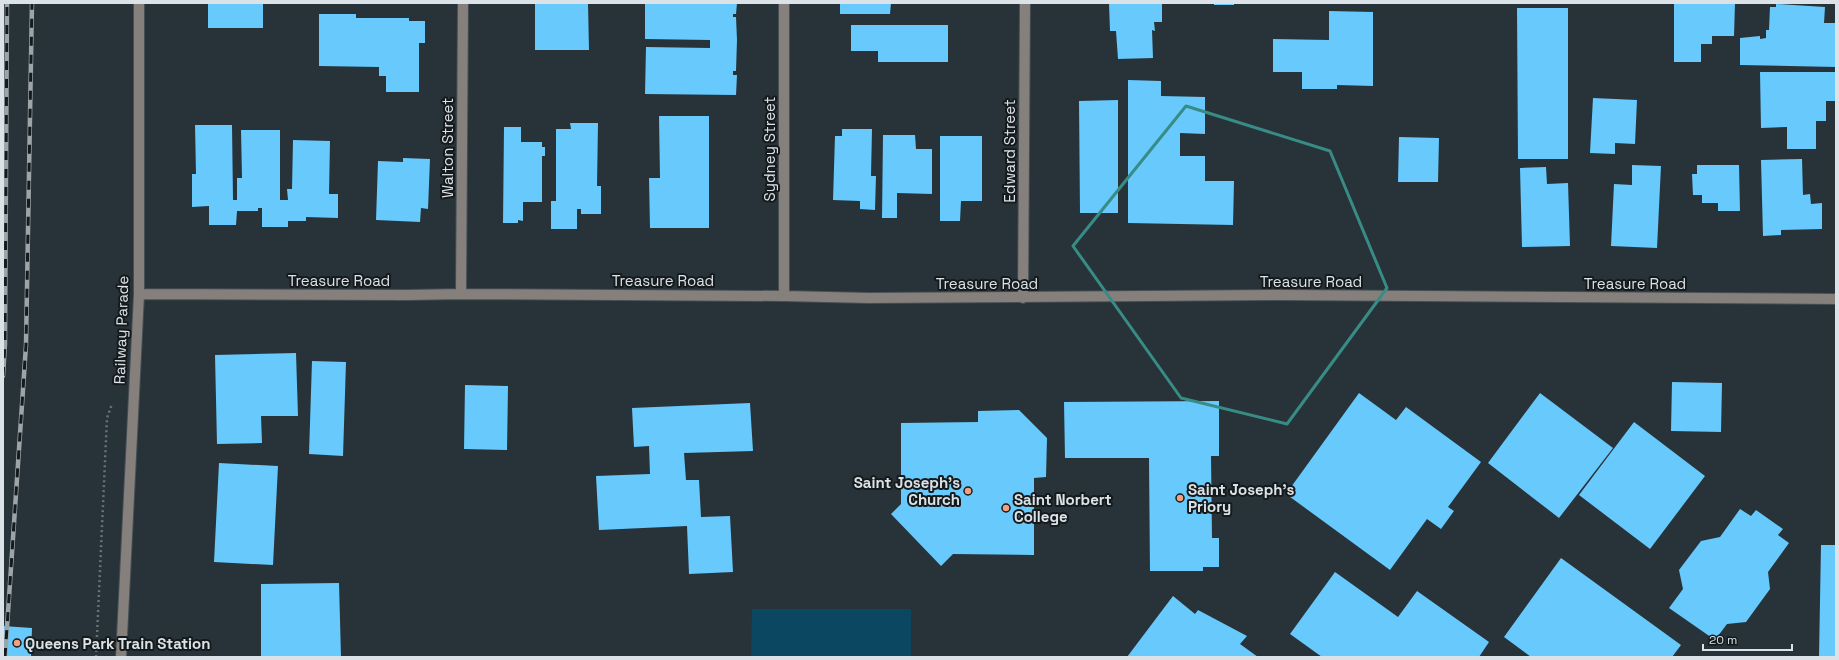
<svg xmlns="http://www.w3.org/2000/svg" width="1839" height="660" viewBox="0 0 1839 660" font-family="'Space Grotesk',sans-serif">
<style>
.grass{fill:#0c4762}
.building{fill:#67c9fc}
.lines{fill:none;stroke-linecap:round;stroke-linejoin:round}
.minor-casing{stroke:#454f55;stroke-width:12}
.path{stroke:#677176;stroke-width:2.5;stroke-dasharray:2 3;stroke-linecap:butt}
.minor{stroke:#86807d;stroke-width:10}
.rail-casing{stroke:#9ca5aa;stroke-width:4.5}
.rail{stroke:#151a1c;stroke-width:3;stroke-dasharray:9;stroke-linecap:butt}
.marked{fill:none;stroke:#388c86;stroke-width:3;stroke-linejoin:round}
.poi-dot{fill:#f2a07f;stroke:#151a1c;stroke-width:1.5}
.labels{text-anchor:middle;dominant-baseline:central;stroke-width:4;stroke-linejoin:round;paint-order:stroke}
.street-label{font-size:15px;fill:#dce3e8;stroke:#151a1c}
.poi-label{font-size:15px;font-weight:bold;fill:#dce3e8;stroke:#151a1c;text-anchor:start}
</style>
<rect width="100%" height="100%" fill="#283339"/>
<!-- grass -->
<path class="grass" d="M 752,609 L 911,609 L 911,657 L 751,657 Z"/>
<!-- building -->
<path class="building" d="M 208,3 L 263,3 L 263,28 L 208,28 Z
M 535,3 L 588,3 L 589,50 L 535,50 Z
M 645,3 L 737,3 L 736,14 L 733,14 L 733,17 L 736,17 L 737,40 L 736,71 L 733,71 L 733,75 L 737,75 L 736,95 L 645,94 L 646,47 L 710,48 L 710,40 L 645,39 Z
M 840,3 L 891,3 L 890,14 L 840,14 Z
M 1109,3 L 1162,3 L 1162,22 L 1154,22 L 1155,31 L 1152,30 L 1153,58 L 1118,59 L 1116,31 L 1110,31 Z
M 1214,3 L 1234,3 L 1234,5 L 1214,5 Z
M 1674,3 L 1735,3 L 1734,36 L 1712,36 L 1712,44 L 1701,44 L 1701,62 L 1674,62 Z
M 1776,4 L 1825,7 L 1824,23 L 1836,23 L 1836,67 L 1740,65 L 1740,38 L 1760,36 L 1760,39 L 1766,38 L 1766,30 L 1769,30 L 1770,7 L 1776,7 Z
M 1517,8 L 1568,8 L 1568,159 L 1518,159 Z
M 1329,11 L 1373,12 L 1373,86 L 1337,85 L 1337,89 L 1302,89 L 1302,72 L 1273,72 L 1273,39 L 1329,40 Z
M 319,14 L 356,14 L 356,18 L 409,18 L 409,21 L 425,21 L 425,43 L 419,43 L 419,92 L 386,92 L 386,76 L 379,76 L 379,67 L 319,66 Z
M 851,25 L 948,25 L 948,62 L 878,62 L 878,51 L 851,51 Z
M 1760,72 L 1836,72 L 1836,101 L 1826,101 L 1826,121 L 1816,121 L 1816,149 L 1787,149 L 1787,127 L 1761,128 Z
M 1128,80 L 1161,81 L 1161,96 L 1205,97 L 1205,134 L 1180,133 L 1180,156 L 1205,156 L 1205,181 L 1234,181 L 1233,225 L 1128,223 Z
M 1593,98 L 1637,100 L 1635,144 L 1615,143 L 1615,154 L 1590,153 Z
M 1118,100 L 1118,213 L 1080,213 L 1079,101 Z
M 659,116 L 709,116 L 709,228 L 650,228 L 649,178 L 660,178 Z
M 570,123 L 598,123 L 597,186 L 601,186 L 601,214 L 581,214 L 581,209 L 577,209 L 577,229 L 551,229 L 551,201 L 556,201 L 556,129 L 571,129 Z
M 195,125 L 232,125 L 233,200 L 237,200 L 237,178 L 242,178 L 241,130 L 280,130 L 280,200 L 288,200 L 287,189 L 292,189 L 293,140 L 330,141 L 329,194 L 338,194 L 338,218 L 306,217 L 306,221 L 288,221 L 288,227 L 262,227 L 262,208 L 258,208 L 258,211 L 237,211 L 236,225 L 209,225 L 209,206 L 192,207 L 192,174 L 196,174 Z
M 504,127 L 521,127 L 521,142 L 542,142 L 542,147 L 545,147 L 545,156 L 542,156 L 542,202 L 523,202 L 523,221 L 518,220 L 518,223 L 503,223 Z
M 842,129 L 872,129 L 871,176 L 876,176 L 875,210 L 860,209 L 860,201 L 833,200 L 835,136 L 842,136 Z
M 883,135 L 915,135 L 916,149 L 932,149 L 932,194 L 897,193 L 897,218 L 882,218 Z
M 940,136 L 982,136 L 982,201 L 961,201 L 960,221 L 940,221 Z
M 1399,137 L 1439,138 L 1438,182 L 1398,182 Z
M 403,158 L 430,159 L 428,209 L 421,208 L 420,222 L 376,220 L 378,161 L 403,162 Z
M 1802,159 L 1803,195 L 1810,194 L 1811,204 L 1822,203 L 1822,229 L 1781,230 L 1781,235 L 1763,236 L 1761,160 Z
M 1632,165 L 1661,166 L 1657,248 L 1611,246 L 1614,184 L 1632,185 Z
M 1697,165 L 1739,165 L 1740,211 L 1718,211 L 1718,203 L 1702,203 L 1702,195 L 1693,195 L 1692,174 L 1697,174 Z
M 1546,167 L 1547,184 L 1568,183 L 1570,246 L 1522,247 L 1520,168 Z
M 296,353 L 298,416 L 261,416 L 262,443 L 217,444 L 215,355 Z
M 312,361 L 346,362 L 343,456 L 309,454 Z
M 1672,382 L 1722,383 L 1721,432 L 1671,431 Z
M 465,385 L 508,386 L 507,450 L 464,449 Z
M 1359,393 L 1396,420 L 1406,407 L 1481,462 L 1448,507 L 1454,511 L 1441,529 L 1427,519 L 1390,570 L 1286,494 Z
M 1540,393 L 1613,448 L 1559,518 L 1488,463 Z
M 1219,401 L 1219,456 L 1211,456 L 1212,538 L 1219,538 L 1219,567 L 1203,567 L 1203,571 L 1150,571 L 1149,458 L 1065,458 L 1064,402 Z
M 750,403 L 753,451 L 684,453 L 686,480 L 699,480 L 701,517 L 730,516 L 733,572 L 689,574 L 687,526 L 599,530 L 596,476 L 650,474 L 649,446 L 634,447 L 632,408 Z
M 1019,410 L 1047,438 L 1046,477 L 1034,478 L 1034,555 L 953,554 L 941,566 L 891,514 L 901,504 L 901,423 L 978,422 L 978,411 Z
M 1634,422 L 1705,476 L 1650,549 L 1579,495 Z
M 219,463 L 278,466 L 273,565 L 214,562 Z
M 1740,509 L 1751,516 L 1756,510 L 1783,529 L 1778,535 L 1789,543 L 1768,572 L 1770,589 L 1746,622 L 1727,624 L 1715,640 L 1669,608 L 1683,589 L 1679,570 L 1701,541 L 1720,537 Z
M 1821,545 L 1836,545 L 1836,657 L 1819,657 Z
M 1561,558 L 1681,645 L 1672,657 L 1531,657 L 1504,637 Z
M 1335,572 L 1398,617 L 1417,591 L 1489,642 L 1479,657 L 1322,657 L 1290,634 Z
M 339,583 L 341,657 L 261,657 L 261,584 Z
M 1173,596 L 1195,614 L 1198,610 L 1247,636 L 1240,644 L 1258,657 L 1127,657 Z
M 3,626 L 32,628 L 31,657 L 3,657 Z"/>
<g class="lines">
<!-- minor casing -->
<g class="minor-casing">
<path id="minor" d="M 139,294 L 407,295 L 461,294 L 784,296 L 869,298 L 1280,295 L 1836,299
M 461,294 L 463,3
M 784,296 L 784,3
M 1023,298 L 1025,3
M 121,657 L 139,294 L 139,3"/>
</g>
<!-- path -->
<path class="path" d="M 96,657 L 107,418 L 112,404"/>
<!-- minor -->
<use href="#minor" class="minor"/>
<!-- rail casing -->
<g class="rail-casing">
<path id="rail" d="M 3,376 L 5,344 L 7,3
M 5,657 L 26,345 L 32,3"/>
</g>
<!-- rail -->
<use href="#rail" class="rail"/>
</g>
<!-- marked area -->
<path class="marked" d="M 1186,106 L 1330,151 L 1387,288 L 1287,424 L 1181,398 L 1073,246 Z"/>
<!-- markers -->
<g class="poi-dot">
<circle cx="968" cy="491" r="4"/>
<circle cx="1180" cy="498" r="4"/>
<circle cx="1006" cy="508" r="4"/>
<circle cx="17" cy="643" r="4"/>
</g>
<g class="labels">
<!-- street labels -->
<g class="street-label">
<text transform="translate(447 148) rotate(-90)">Walton Street</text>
<text transform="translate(769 149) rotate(-90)">Sydney Street</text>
<text transform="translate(1009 151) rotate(-90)">Edward Street</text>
<text x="339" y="280">Treasure Road</text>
<text x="663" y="280">Treasure Road</text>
<text x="1311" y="281">Treasure Road</text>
<text x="987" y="283">Treasure Road</text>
<text x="1635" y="283">Treasure Road</text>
<text transform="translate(121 330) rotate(-88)">Railway Parade</text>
</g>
<!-- poi labels -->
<g class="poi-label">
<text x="960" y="482" text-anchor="end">Saint Joseph's<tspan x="960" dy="17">Church</tspan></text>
<text x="1188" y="489">Saint Joseph's<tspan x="1188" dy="17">Priory</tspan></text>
<text x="1014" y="499">Saint Norbert<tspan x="1014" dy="17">College</tspan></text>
<text x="25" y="643">Queens Park Train Station</text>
</g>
</g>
<!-- border -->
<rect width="1839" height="660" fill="none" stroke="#dce3e8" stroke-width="8"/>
<!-- scale -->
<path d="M1703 644v6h89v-6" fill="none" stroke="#dce3e8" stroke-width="2"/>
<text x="1709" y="644" font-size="12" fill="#dce3e8" stroke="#151a1c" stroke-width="3" paint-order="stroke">20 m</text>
</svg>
